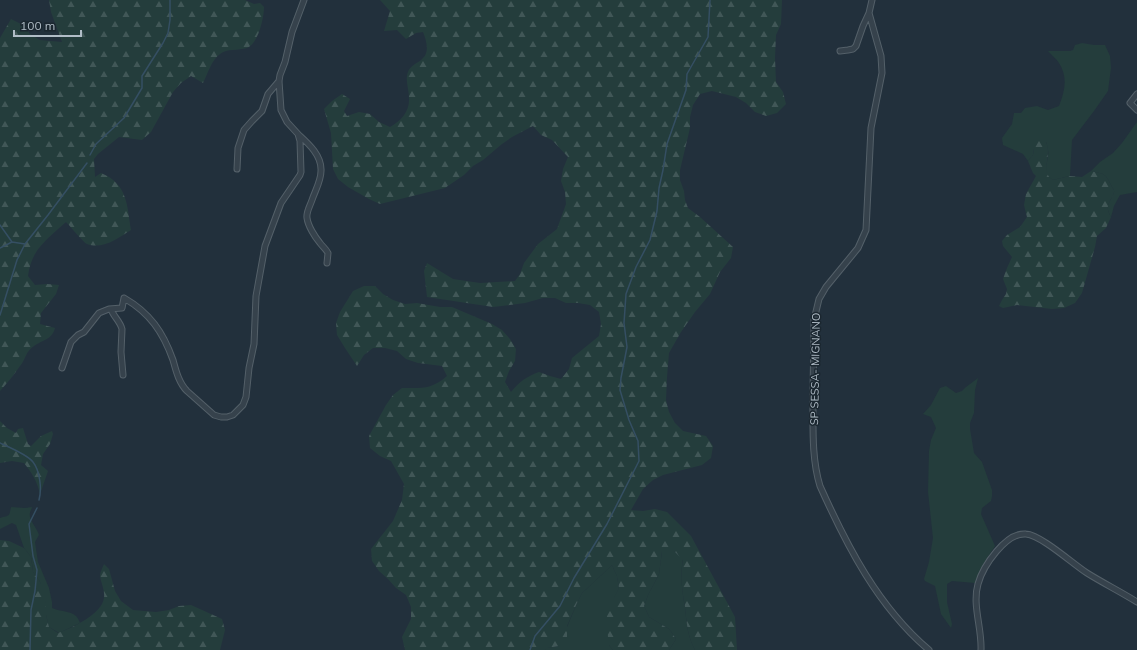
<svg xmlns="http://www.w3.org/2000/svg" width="1137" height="650" viewBox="0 0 1137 650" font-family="Mulish,sans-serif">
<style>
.green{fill:#243d3c}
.forest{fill:url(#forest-firs)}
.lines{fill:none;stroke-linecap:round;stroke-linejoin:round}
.stream{stroke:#354f63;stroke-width:1.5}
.minor-casing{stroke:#546069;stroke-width:7}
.minor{stroke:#36424c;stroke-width:5}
.labels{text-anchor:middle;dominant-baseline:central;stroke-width:3;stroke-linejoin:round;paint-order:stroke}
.street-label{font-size:11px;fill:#b1bdc7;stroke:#1b2730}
</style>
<defs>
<pattern id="forest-firs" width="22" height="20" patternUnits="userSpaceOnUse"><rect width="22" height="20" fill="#243d3c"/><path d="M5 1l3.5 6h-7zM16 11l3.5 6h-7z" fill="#415757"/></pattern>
</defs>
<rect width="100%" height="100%" fill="#22303c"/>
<!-- green -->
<path class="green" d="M 1082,43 L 1094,45 L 1105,45 L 1110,56 L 1111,68 L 1108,91 L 1094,111 L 1072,140 L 1070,176 L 1053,180 C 1042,173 1047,166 1048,155 C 1049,151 1047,146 1046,142 L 1034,149 L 1033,155 L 1028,161 L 1023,154 L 1003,145 L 1002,138 L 1012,124 L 1014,113 L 1021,113 L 1025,108 L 1037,106 L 1048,110 L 1059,106 C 1065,91 1068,77 1059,63 C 1056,58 1051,55 1048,51 L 1070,51 L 1073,50 L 1075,45 Z
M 1137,122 L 1137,192 L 1120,195 L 1114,206 L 1111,217 C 1102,203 1115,199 1114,190 C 1113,189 1111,186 1111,185 C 1105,173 1104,174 1091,171 L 1100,162 L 1113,153 L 1122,143 Z
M 978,378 L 975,390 L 974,413 L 970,423 L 970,429 L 974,453 L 982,462 L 992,490 L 992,496 L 991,501 L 982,508 L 981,514 L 995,546 L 982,566 L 975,583 L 952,581 L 947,584 L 947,602 L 952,624 L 951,628 L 941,614 L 935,586 L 925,581 L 924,579 L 929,562 L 933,538 L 928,492 L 929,451 L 931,440 L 936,428 L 931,417 L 923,414 L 931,405 L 940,388 L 946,386 L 956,393 L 962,391 L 966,387 Z
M 11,507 L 25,508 L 32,507 C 32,509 30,511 30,513 C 28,519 37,528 39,535 L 35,542 L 38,562 L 49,588 L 52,602 L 52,608 C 62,613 76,609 80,623 L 59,633 L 49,627 L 46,615 L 46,604 L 40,582 L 33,572 L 31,557 L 24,548 L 16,525 L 12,523 L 0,529 L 0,518 C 10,515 9,517 11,507 Z
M 662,551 L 674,551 L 683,559 C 680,576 682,591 685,607 C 687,625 687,634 695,650 L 669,650 L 676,639 L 669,629 L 649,617 L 644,606 L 648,595 L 659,574 Z
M 612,565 L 617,576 L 619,588 L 614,599 L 609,645 L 613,650 L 545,650 L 546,648 L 559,646 L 577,603 L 582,593 Z"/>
<!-- forest -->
<path class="forest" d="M 49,0 L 245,0 L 254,4 L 260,3 L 264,7 C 264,18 258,44 247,48 C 238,51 227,48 220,54 C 211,61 208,73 203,83 L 191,76 L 181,83 L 173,92 L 151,132 L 142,140 L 119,137 L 98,154 L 94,159 L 95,177 L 101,173 C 128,184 127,206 131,230 C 118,238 103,250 87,244 C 83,242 70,226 66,222 C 56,231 41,243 35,254 C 31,261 29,268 28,276 L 35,285 L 47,284 L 59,285 L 56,294 L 41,313 L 40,324 L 55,328 C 52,340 42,340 34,346 C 25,352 26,359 20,366 C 14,375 7,383 0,391 L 0,38 L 11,19 L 23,25 L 30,34 L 40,40 L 62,42 L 51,12 Z
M 380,0 L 782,0 L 781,24 L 776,35 L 775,58 L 776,82 L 783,92 L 786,104 L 777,113 L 766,116 L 755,112 L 746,103 L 736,97 L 712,91 L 700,94 L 693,105 L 690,117 L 690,128 L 680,170 L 680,180 L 684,191 L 685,200 L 688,208 L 700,217 L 733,247 L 731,258 L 720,272 L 710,294 L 695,312 L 681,332 L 669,353 L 667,377 L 666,400 L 669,412 L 675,423 L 683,431 L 706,436 L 713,446 L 711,458 L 702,465 L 663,475 L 653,480 L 643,489 L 631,510 L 643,511 L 655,509 L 667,512 L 691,536 L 735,617 L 737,650 L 695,650 C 687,634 687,625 685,607 C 682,590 680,577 683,560 L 674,551 L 662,551 L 659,574 L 648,595 L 644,606 L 649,617 L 669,629 L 676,639 L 669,650 L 613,650 L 609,645 L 606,621 L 608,610 L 619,588 L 617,576 L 612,565 L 582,593 L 577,603 L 567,626 L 567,638 L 559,646 L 547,648 L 545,650 L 405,650 L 402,637 L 411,619 L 411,607 L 406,595 L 396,588 L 388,579 L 379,571 L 372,561 L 371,549 L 393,521 L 402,500 L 404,484 L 391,461 L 380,456 L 370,448 L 369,436 L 386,405 L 393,395 L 402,388 C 421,388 431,390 447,376 L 442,366 L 418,363 L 406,359 L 397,351 L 385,348 L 373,348 L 364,355 L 357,366 L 345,348 L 337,335 L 336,323 L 340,312 L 353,291 L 364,286 L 375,286 L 383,294 L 393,300 L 405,304 L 417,303 L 440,307 L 452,307 L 492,324 L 502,330 L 510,339 L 516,349 L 515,361 L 509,371 L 505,382 L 511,392 C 520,381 526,377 539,372 L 550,376 L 561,379 L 569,369 L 572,358 L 599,336 L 601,324 L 599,312 L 590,305 L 578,303 L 566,303 L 555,298 L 543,298 L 525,303 L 493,307 L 427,297 L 424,271 L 427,263 L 453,279 L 480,283 L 515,281 L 520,274 L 524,263 L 538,244 L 557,229 L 566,204 L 565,192 L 561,181 L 563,169 L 568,157 L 552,140 L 541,135 L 533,126 L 512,137 L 502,144 L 483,160 L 473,166 L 464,175 L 445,188 L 380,204 L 369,199 L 348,187 L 338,179 L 333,169 L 331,133 L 324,109 L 332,101 L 342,94 L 350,99 L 344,111 L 347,116 L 359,112 L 370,114 L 379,122 L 390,127 C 401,121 410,111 409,98 C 409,90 406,83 407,76 C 409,64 417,65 423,58 C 430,52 426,39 423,32 L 416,33 L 406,39 L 397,30 L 384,31 L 390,11 Z
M 1042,137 C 1057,152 1037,170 1053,180 L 1070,176 L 1082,177 L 1091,171 C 1104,174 1105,173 1111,185 C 1111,186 1113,189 1114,190 C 1115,199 1102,203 1111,217 L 1106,228 L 1097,236 L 1095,247 L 1082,293 L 1075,303 L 1064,308 L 1052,309 L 1017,305 L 1003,308 L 999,306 L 1002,300 L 1006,294 L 1007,289 L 1003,279 L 1007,268 L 1012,257 L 1003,246 L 1002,241 L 1007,235 L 1020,227 L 1027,217 L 1024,205 L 1026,194 L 1036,176 L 1033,173 L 1028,161 L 1033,155 L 1036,138 Z
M 0,421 L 7,428 L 16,433 L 18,429 L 23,428 L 28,444 L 31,446 L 41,436 L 52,431 L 53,434 L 50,444 L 43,454 L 41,465 L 48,471 L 40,494 C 37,481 32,473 24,463 L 12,461 L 0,463 Z
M 0,540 L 9,541 L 24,548 L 31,557 L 33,572 L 40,582 L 45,592 L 46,604 L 46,615 L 49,627 L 58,633 C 72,628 102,614 104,598 C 105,590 101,583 100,576 C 100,572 103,567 104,564 L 109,569 L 115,591 L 121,601 L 133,610 L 156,612 L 169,610 L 179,606 L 191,605 L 222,619 L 225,630 L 220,650 L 0,650 Z"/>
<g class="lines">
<!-- stream -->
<path class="stream" d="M 90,155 L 96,144 L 124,118 L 142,88 L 142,76 L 163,43 L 168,33 L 170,20 L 170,0
M 0,225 L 12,242
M 0,248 L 12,242 L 25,244
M 0,315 L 17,260 L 25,244 L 48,215 L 87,163
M 0,443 C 9,447 28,455 33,462 C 40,471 42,489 39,500
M 30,650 L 31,610 L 35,591 L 37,570 L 33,556 L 29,524 L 37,508
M 530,650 L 535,636 L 560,606 L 574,578 L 607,524 L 639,461 L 638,441 L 629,420 L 620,390 L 621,378 L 627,347 L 624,323 L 626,294 L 636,267 L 650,240 L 657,211 L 659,188 L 663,170 L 667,144 L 686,90 L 687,74 L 708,37 L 710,0"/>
<!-- minor casing -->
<g class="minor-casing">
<path id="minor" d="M 872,0 L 869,13 L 881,56 L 882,73 L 871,128 L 866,230 L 858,248 L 826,287 L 819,299 L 814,320 C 814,348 813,376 813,404 C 813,431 812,460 820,486 C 847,546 878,607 929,650
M 840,51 L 848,50 L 853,49 L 856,46 L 863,26 L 869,13
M 1137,94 L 1130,103 L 1137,110
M 299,135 C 309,144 322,156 321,171 C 321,181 315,191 312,200 C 310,206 306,212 307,218 C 308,226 315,237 320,243 C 323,247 326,249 328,253 L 327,263
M 237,169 L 238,148 L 244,130 L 252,121 L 262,111 L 268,94 L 279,81
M 111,309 C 113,316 120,321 122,329 L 121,352 L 123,375
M 62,368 L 71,342 L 78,335 L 84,332 L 99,313 L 109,309 L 122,308 L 124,298 C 150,313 163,332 173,360 C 176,371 179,383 187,391 L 214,415 L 221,417 L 227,417 L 233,415 L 243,405 L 246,397 L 249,368 L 254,344 L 256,296 L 265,246 L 281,203 L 300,175 L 301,172 L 300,141 L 298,134 L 287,122 L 281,110 L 279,81 L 280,75 L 285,62 L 292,32 L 304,0
M 981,650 C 982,628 972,605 978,584 C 983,566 1006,532 1026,534 C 1041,535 1073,564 1087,573 C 1103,583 1121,592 1137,602"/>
</g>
<!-- minor -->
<use href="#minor" class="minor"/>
</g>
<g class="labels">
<!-- street labels -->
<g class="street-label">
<text transform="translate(815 369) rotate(-89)">SP SESSA- MIGNANO</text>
</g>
</g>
<!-- scale -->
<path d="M14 30v6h67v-6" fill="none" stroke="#b1bdc7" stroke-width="2"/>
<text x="20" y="30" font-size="12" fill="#b1bdc7" stroke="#1b2730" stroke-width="3" paint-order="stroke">100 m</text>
</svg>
